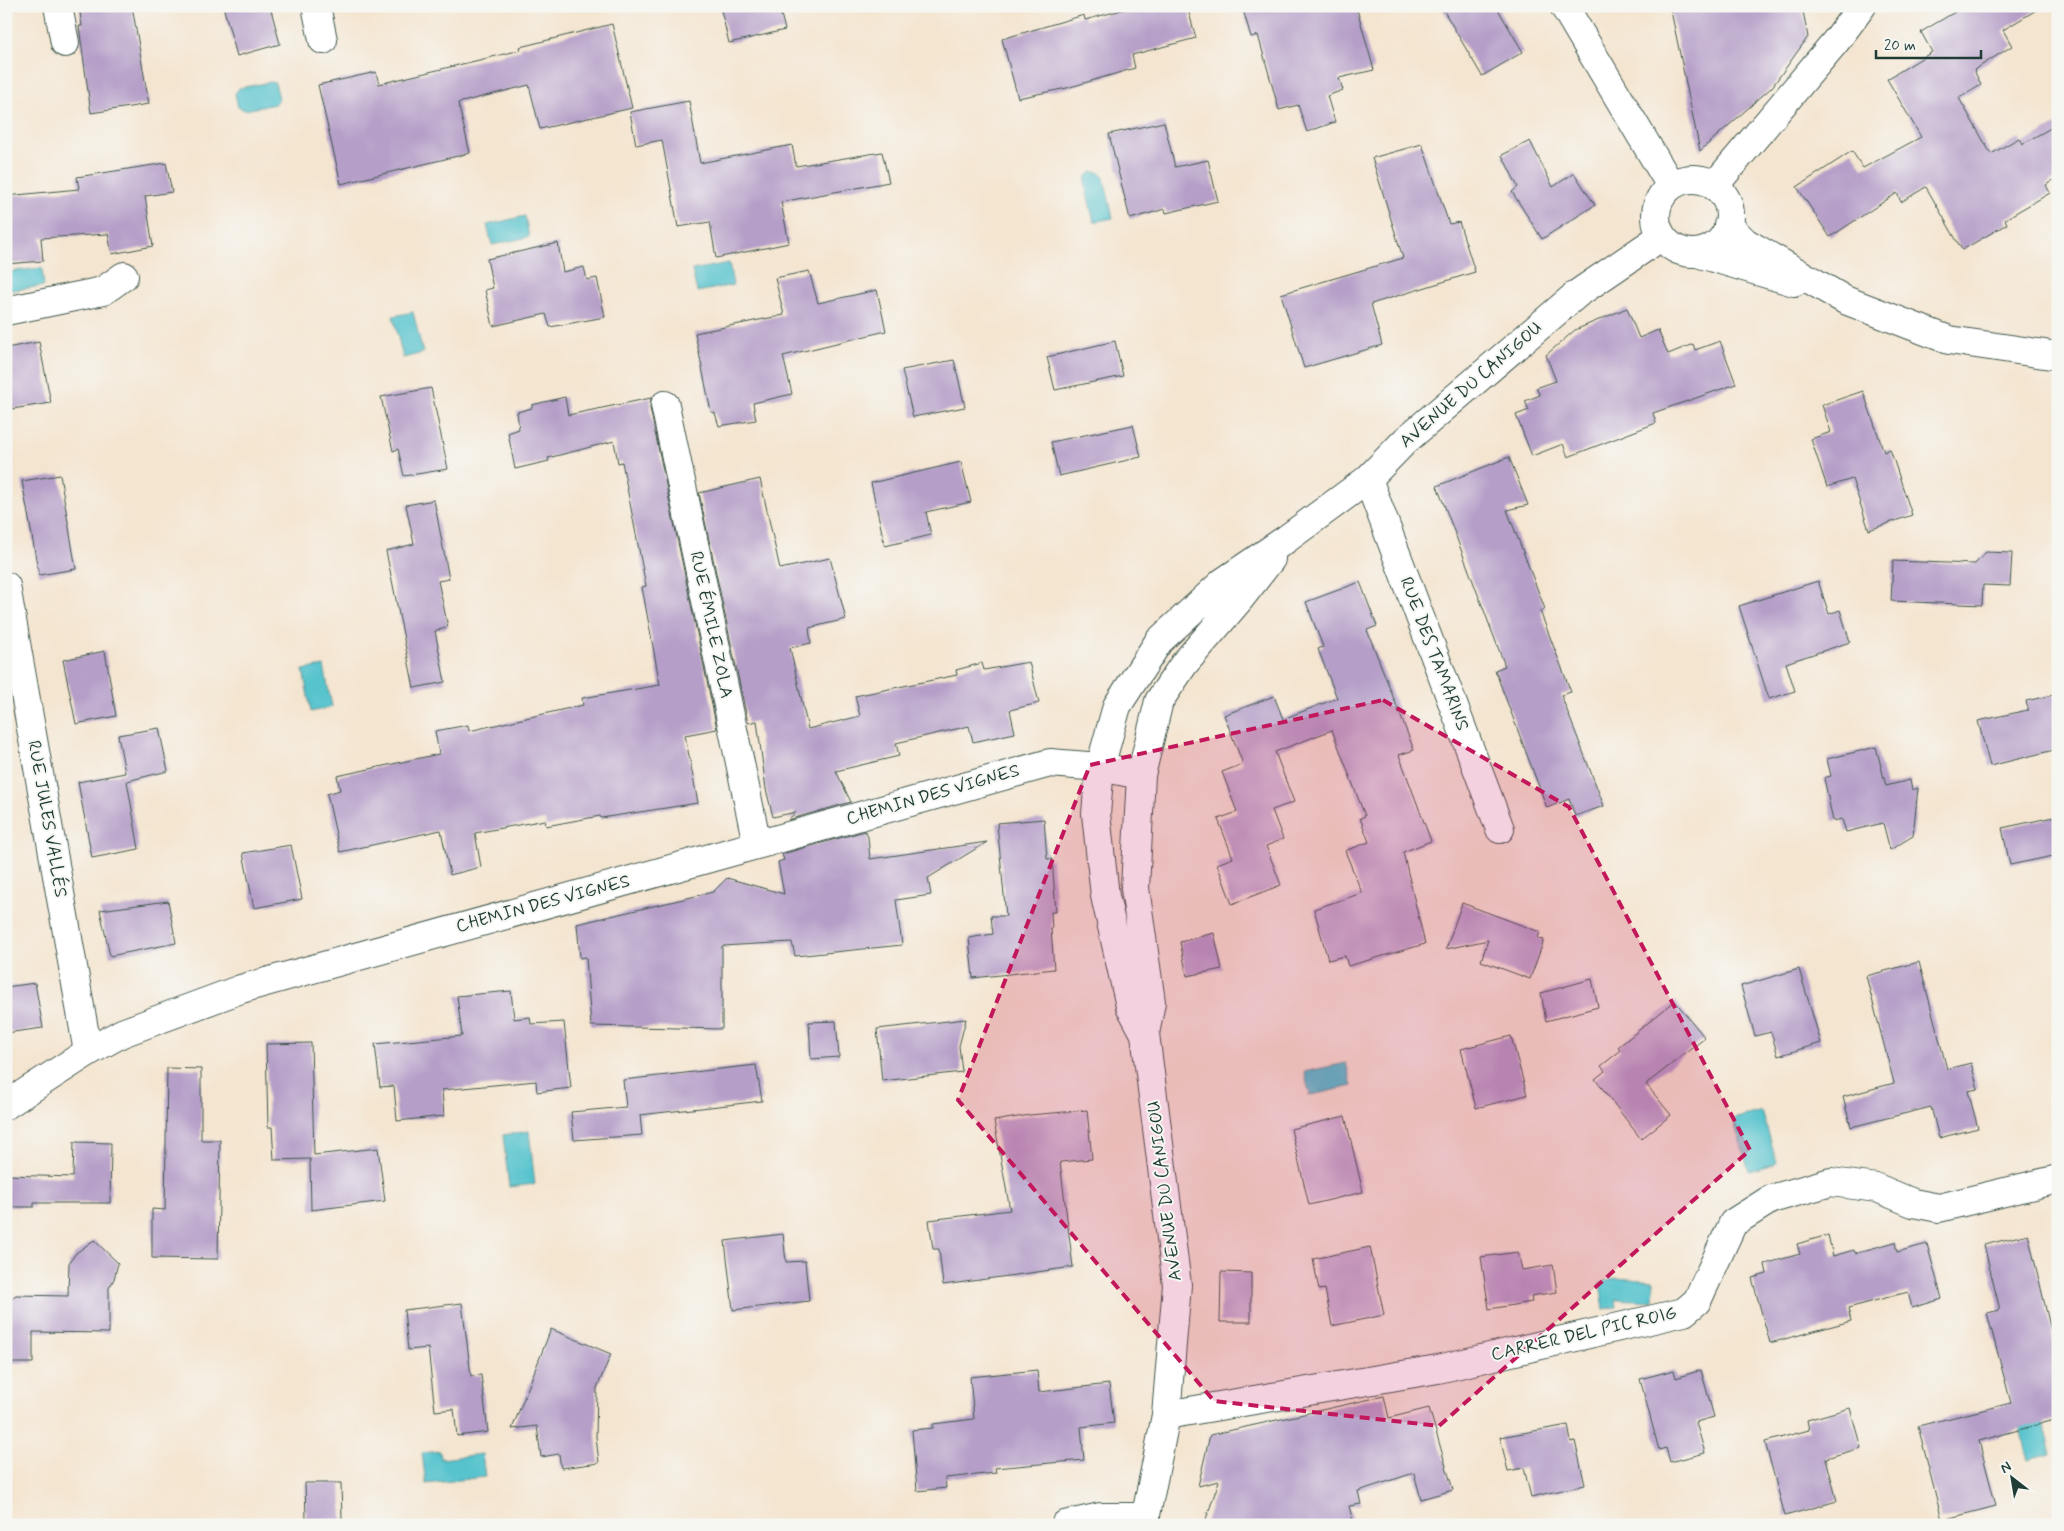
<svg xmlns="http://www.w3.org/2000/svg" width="2064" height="1531" viewBox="0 0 2064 1531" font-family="Mynerve,sans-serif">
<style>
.water{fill:#56c3cd;stroke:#3a8080}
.building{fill:#b59fc8}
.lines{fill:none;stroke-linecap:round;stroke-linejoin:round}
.minor-casing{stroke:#3f564b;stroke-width:30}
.major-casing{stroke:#3f564b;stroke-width:30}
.minor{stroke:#fff;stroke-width:28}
.major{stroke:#fff;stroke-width:28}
.marked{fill:#c2185b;fill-opacity:0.2;stroke:#c2185b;stroke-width:4;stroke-dasharray:10 6;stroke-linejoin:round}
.labels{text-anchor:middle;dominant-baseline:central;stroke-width:4;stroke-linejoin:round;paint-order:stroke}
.street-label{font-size:18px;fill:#1f3d34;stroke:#f6f6f2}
</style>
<rect width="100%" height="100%" fill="#f6f6f2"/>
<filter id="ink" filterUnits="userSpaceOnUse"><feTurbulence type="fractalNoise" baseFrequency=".02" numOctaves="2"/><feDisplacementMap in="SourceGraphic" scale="10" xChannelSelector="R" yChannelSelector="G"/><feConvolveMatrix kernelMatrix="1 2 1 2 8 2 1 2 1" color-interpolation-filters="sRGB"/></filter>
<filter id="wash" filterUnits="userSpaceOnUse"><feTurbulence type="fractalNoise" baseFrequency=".0096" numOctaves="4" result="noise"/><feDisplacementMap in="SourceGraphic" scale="20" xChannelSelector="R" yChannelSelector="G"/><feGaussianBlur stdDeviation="1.12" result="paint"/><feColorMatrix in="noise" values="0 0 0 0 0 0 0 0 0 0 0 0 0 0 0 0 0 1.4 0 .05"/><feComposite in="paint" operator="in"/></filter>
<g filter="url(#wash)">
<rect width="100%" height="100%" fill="#f4e5d0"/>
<!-- water -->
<path class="water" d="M 271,82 L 275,83 L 279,98 L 275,104 L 245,110 L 238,107 L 235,94 L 239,88 Z
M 1091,172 L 1099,172 L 1104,178 L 1113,218 L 1094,222 L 1085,185 L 1086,177 Z
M 525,216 L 529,237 L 492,245 L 487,225 Z
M 729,263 L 733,285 L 697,292 L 692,270 Z
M 42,268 L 44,286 L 6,291 L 6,272 Z
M 413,312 L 423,353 L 403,358 L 393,316 Z
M 324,666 L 332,707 L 311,712 L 303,670 Z
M 1346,1063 L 1352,1086 L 1307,1096 L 1310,1095 L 1304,1072 Z
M 1762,1111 L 1777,1163 L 1749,1171 L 1733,1119 Z
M 529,1131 L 535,1184 L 509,1187 L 503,1135 Z
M 1617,1278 L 1654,1281 L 1653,1301 L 1616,1299 L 1617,1307 L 1604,1309 L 1600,1283 Z
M 2038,1403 L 2051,1454 L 2028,1460 L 2015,1410 Z
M 440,1451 L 441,1459 L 482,1454 L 485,1477 L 426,1484 L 422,1453 Z"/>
<g id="blocks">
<!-- building -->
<path class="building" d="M 79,6 L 132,6 L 149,104 L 91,113 L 79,26 L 82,26 Z
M 223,6 L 270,6 L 280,44 L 237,56 Z
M 720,6 L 779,6 L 785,30 L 729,43 Z
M 1136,6 L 1187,6 L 1196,38 L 1132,55 L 1135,68 L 1067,88 L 1018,98 L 1002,39 L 1084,15 L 1085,20 Z
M 1242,6 L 1356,6 L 1374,70 L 1339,78 L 1343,90 L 1327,96 L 1335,122 L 1307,132 L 1298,105 L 1279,110 L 1258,35 L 1251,37 Z
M 1441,6 L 1496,6 L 1523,52 L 1482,76 Z
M 1670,6 L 1802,6 L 1808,37 L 1772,87 L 1700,151 Z
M 1965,6 L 2043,6 L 2003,30 L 2012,46 L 1974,70 L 1981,85 L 1959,98 L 1991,154 L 2019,138 L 2022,144 L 2058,124 L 2058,177 L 2046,185 L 2050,193 L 2005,219 L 2007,224 L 1962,250 L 1926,187 L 1901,202 L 1897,193 L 1830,237 L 1797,187 L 1852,151 L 1863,168 L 1921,137 L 1887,79 L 1932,52 L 1921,32 Z
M 612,24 L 632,108 L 540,129 L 529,85 L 458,103 L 470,153 L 341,184 L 318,85 L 376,72 L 379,84 L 521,50 L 520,47 Z
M 689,101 L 700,163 L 792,145 L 796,166 L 882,152 L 889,182 L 781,202 L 789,243 L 716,258 L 710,222 L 678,227 L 662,140 L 636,145 L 630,112 Z
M 1164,122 L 1175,167 L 1208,160 L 1218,201 L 1166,213 L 1165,209 L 1130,219 L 1109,134 Z
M 1530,141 L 1553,187 L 1574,173 L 1595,205 L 1542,239 L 1512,192 L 1518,187 L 1502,155 Z
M 1422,144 L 1449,224 L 1459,222 L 1475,272 L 1371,304 L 1382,345 L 1304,368 L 1281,294 L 1403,258 L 1372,158 Z
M 166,163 L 172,192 L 145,196 L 153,246 L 112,254 L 108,234 L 41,238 L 43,261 L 6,264 L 6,196 L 79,189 L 77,177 Z
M 558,243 L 563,272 L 584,267 L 587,280 L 597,278 L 605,317 L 550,327 L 546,314 L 493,326 L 485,290 L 493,288 L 487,259 Z
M 809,271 L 818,303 L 877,290 L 886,331 L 783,356 L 792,394 L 753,403 L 756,420 L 719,426 L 715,413 L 711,412 L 695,333 L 784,315 L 775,278 Z
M 1627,308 L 1639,338 L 1658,330 L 1668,354 L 1693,344 L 1695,350 L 1720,341 L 1736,384 L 1653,413 L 1656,423 L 1568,457 L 1563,444 L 1532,456 L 1516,415 L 1529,410 L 1525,401 L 1540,395 L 1536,388 L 1556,381 L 1546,355 L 1575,330 Z
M 1115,341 L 1123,376 L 1055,390 L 1047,357 Z
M 39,342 L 51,403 L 12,409 L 6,387 L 6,348 Z
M 954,360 L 965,407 L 913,417 L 902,370 Z
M 431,388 L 448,469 L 404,476 L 398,449 L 393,451 L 381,397 Z
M 1863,391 L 1884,452 L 1890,449 L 1912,515 L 1869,530 L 1852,479 L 1827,487 L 1811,439 L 1831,432 L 1822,405 Z
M 565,397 L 568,415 L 651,398 L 650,408 L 717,729 L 685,735 L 698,803 L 601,818 L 600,816 L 546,826 L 545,820 L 475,833 L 481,867 L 450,875 L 441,830 L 340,852 L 327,794 L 340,790 L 337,776 L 439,754 L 435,731 L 468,725 L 469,731 L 583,705 L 582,698 L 660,685 L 642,587 L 646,586 L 622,462 L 618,463 L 614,441 L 548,458 L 549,461 L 515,469 L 508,433 L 519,429 L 517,412 L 532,408 L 532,405 Z
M 1133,425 L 1141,457 L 1059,476 L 1051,442 Z
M 1509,457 L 1528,505 L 1507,510 L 1545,609 L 1540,611 L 1571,692 L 1561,695 L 1604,806 L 1575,816 L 1569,799 L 1547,808 L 1495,670 L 1505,666 L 1437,486 Z
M 961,462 L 971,502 L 926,512 L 931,535 L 885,546 L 871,483 Z
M 60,475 L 76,569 L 39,575 L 22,481 Z
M 760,479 L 780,569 L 830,558 L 846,619 L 809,628 L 811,643 L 790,648 L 808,729 L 860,716 L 855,696 L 957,675 L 956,670 L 982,663 L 984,670 L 1029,662 L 1039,703 L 1010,710 L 1015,733 L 973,742 L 969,726 L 896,743 L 899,756 L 836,771 L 851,802 L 788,820 L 796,812 L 773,817 L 766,789 L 757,721 L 748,723 L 699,493 Z
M 434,500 L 449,579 L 438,581 L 448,627 L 435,631 L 445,682 L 414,688 L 386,551 L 414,544 L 406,505 Z
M 1986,552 L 2012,553 L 2010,586 L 1983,585 L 1982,605 L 1891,601 L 1893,561 L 1975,564 Z
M 1818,581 L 1829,614 L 1840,610 L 1850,642 L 1786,663 L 1795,691 L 1769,699 L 1739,606 Z
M 1360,582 L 1377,626 L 1367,630 L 1414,750 L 1399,755 L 1431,841 L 1403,852 L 1425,944 L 1348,966 L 1345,956 L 1328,960 L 1314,909 L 1362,893 L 1345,851 L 1369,842 L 1360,818 L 1365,816 L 1332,730 L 1275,752 L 1294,802 L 1272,810 L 1283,839 L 1266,846 L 1281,885 L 1232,904 L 1217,864 L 1233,858 L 1218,819 L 1237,812 L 1222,772 L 1243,764 L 1224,715 L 1274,696 L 1283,719 L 1337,698 L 1318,649 L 1323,647 L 1306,602 Z
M 105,651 L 116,716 L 76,724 L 63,660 Z
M 2058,694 L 2058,749 L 1990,766 L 1978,721 L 2028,710 L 2026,701 Z
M 159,728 L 168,771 L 127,781 L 139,849 L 92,858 L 78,782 L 125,773 L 118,735 Z
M 1876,747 L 1886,786 L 1910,780 L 1912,790 L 1918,788 L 1913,836 L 1890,850 L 1883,823 L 1846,832 L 1842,819 L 1833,821 L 1824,778 L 1831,776 L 1827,759 Z
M 2058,816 L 2058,855 L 2010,865 L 2002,828 Z
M 1044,819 L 1047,859 L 1052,859 L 1056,912 L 1051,912 L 1052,929 L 1051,929 L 1054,969 L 973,978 L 969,938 L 993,934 L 991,916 L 1006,916 L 997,823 Z
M 865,831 L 868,837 L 870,859 L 987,842 L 928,878 L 931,895 L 896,900 L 902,945 L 795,956 L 792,942 L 722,946 L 722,1029 L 591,1026 L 586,957 L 580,958 L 577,924 L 713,892 L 727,878 L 784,894 L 778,862 L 784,860 L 782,854 Z
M 291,845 L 302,899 L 254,908 L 243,853 Z
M 168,901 L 176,943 L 110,956 L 100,910 Z
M 1462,903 L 1540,932 L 1538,938 L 1544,940 L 1530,979 L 1481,961 L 1488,940 L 1446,949 Z
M 1214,933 L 1222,969 L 1187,976 L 1180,942 Z
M 1919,962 L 1947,1069 L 1971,1063 L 1978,1089 L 1968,1091 L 1978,1128 L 1939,1138 L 1931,1107 L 1851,1127 L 1843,1097 L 1894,1083 L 1866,976 Z
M 1799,969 L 1821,1043 L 1778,1056 L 1771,1032 L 1755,1036 L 1741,986 Z
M 1592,979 L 1598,1007 L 1546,1021 L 1541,993 Z
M 35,983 L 43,1028 L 6,1033 L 6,987 Z
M 511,991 L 514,1019 L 530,1017 L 531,1024 L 564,1022 L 571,1088 L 537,1092 L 536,1081 L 442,1090 L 444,1116 L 397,1121 L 394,1086 L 380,1087 L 375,1044 L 462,1036 L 457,996 Z
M 1675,1001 L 1705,1038 L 1646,1084 L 1671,1115 L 1641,1139 L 1595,1079 L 1605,1071 L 1601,1066 L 1620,1051 L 1618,1047 Z
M 966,1019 L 959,1046 L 962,1072 L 882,1081 L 877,1029 Z
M 836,1021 L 839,1057 L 811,1059 L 809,1022 Z
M 1511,1036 L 1527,1095 L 1476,1108 L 1461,1049 Z
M 311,1043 L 314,1155 L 378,1148 L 385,1201 L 311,1210 L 310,1159 L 274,1160 L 272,1127 L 268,1127 L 266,1044 Z
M 756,1065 L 762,1101 L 640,1115 L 642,1135 L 574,1140 L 571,1112 L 626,1107 L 623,1080 Z
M 167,1068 L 201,1069 L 201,1140 L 220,1140 L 218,1259 L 152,1258 L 152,1209 L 165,1210 Z
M 1087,1110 L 1092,1159 L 1060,1162 L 1073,1267 L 943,1285 L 939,1249 L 933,1249 L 929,1220 L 1010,1210 L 994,1121 L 1030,1115 Z
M 1345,1116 L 1363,1192 L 1309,1205 L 1291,1129 Z
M 74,1142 L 111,1143 L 110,1203 L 34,1203 L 34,1207 L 6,1207 L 6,1175 L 73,1177 Z
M 783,1234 L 786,1262 L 805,1261 L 809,1301 L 733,1310 L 725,1241 Z
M 2028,1234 L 2054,1343 L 2058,1342 L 2058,1419 L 1979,1441 L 1996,1506 L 1942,1520 L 1918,1426 L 2011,1403 L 1987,1313 L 2000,1310 L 1984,1245 Z
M 1828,1235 L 1833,1256 L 1854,1250 L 1855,1253 L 1895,1242 L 1897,1252 L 1927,1244 L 1942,1299 L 1912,1308 L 1908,1292 L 1848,1308 L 1851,1321 L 1770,1343 L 1752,1278 L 1767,1274 L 1765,1264 L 1800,1254 L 1797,1244 Z
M 94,1240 L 118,1263 L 114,1279 L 109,1288 L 109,1333 L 33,1332 L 33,1363 L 6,1363 L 6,1303 L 16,1295 L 68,1296 L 69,1263 L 76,1253 Z
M 1370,1247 L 1384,1315 L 1332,1326 L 1325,1289 L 1319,1290 L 1313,1259 Z
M 1518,1252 L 1522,1270 L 1553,1265 L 1557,1292 L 1531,1296 L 1532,1302 L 1489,1309 L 1481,1257 Z
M 1221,1272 L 1251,1273 L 1251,1322 L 1220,1322 Z
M 462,1303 L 471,1376 L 481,1375 L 488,1432 L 457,1436 L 454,1409 L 435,1411 L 428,1348 L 408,1350 L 404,1310 Z
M 551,1329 L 611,1354 L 597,1388 L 596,1437 L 599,1463 L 561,1468 L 559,1454 L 541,1457 L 537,1426 L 512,1429 Z
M 1037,1370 L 1039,1392 L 1109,1384 L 1114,1423 L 1081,1427 L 1084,1460 L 995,1468 L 996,1473 L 945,1478 L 946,1488 L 917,1491 L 912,1430 L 933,1428 L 933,1424 L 974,1419 L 970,1377 Z
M 1674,1370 L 1676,1378 L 1701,1370 L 1714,1417 L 1696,1422 L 1705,1453 L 1670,1462 L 1666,1448 L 1659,1450 L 1640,1379 Z
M 1384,1396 L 1389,1418 L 1429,1408 L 1453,1490 L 1421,1499 L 1414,1473 L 1358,1491 L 1361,1504 L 1349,1506 L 1354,1525 L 1204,1525 L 1219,1481 L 1198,1486 L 1210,1435 Z
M 1850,1408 L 1861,1448 L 1826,1458 L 1837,1501 L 1785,1516 L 1765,1442 L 1809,1430 L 1807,1420 Z
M 1568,1425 L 1571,1442 L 1575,1441 L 1585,1485 L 1531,1497 L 1524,1468 L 1508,1471 L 1500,1437 Z
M 305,1483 L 341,1483 L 342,1520 L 306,1519 Z"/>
</g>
</g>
<g filter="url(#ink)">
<use href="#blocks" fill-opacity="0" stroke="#3f564b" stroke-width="1"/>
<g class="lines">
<!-- minor casing -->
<g class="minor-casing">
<path id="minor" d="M 58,6 L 65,43
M 316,6 L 323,40
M 1714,186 L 1836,41 L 1862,6
M 6,311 L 103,291 L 124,276
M 665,405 L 757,844
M 1368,479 L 1500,829
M 6,586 L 88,1052
M 6,1105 L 88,1052 L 122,1033 L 241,989 L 1050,763 L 1100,767 L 1141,775
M 1166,1415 L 1438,1369 L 1684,1312 L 1697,1301 L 1733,1223 L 1771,1199 L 1831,1182 L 1877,1188 L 1913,1203 L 1939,1208 L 2058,1179
M 1065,1525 L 1101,1517 L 1146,1517"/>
</g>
<!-- major casing -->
<g class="major-casing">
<path id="major" d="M 1564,6 L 1671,186
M1656 216a37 37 0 1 1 74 0a37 37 0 1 1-74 0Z
M 1728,225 L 1745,242 L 1845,300 L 1949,340 L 2058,356
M 1697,253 L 1794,282
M 1145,1034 L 1130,1006 L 1105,896 L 1096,814 L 1100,767 L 1117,706 L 1159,641 L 1223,582 L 1285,540 L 1368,479 L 1406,440 L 1577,294 L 1662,236
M 1144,1525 L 1166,1415 L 1177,1285 L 1145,1034 L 1151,1002 L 1135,888 L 1141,775 L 1159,701 L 1184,664 L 1239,600 L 1271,559"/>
</g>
<!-- minor -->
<use href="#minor" class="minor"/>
<!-- major -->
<use href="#major" class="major"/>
</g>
</g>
<!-- marked area -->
<path class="marked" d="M 1383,700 L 1569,807 L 1750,1150 L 1439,1426 L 1214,1401 L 958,1100 L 1090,765 Z"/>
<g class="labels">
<!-- street labels -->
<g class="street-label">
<text transform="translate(1471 385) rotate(-41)">AVENUE DU CANIGOU</text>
<text transform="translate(711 625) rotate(78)">RUE ÉMILE ZOLA</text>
<text transform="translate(1434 654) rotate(69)">RUE DES TAMARINS</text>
<text transform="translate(933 795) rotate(-16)">CHEMIN DES VIGNES</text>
<text transform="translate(47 819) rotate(80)">RUE JULES VALLÉS</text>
<text transform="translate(543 904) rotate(-15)">CHEMIN DES VIGNES</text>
<text transform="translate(1165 1191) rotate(-97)">AVENUE DU CANIGOU</text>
<text transform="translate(1584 1334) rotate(-13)">CARRER DEL PIC ROIG</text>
</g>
</g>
<!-- margin -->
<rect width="2064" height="1531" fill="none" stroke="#f6f6f2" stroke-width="25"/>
<!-- north arrow -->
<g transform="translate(2012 1478) rotate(329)" stroke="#f6f6f2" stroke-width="4" paint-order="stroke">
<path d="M0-4L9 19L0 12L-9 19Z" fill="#1f3d34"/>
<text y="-8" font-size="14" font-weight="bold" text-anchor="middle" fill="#1f3d34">N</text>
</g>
<!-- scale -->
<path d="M1876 50v8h105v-8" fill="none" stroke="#1f3d34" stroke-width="2.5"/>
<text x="1884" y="50" font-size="15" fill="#1f3d34" stroke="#f6f6f2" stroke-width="4" paint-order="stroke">20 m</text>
</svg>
